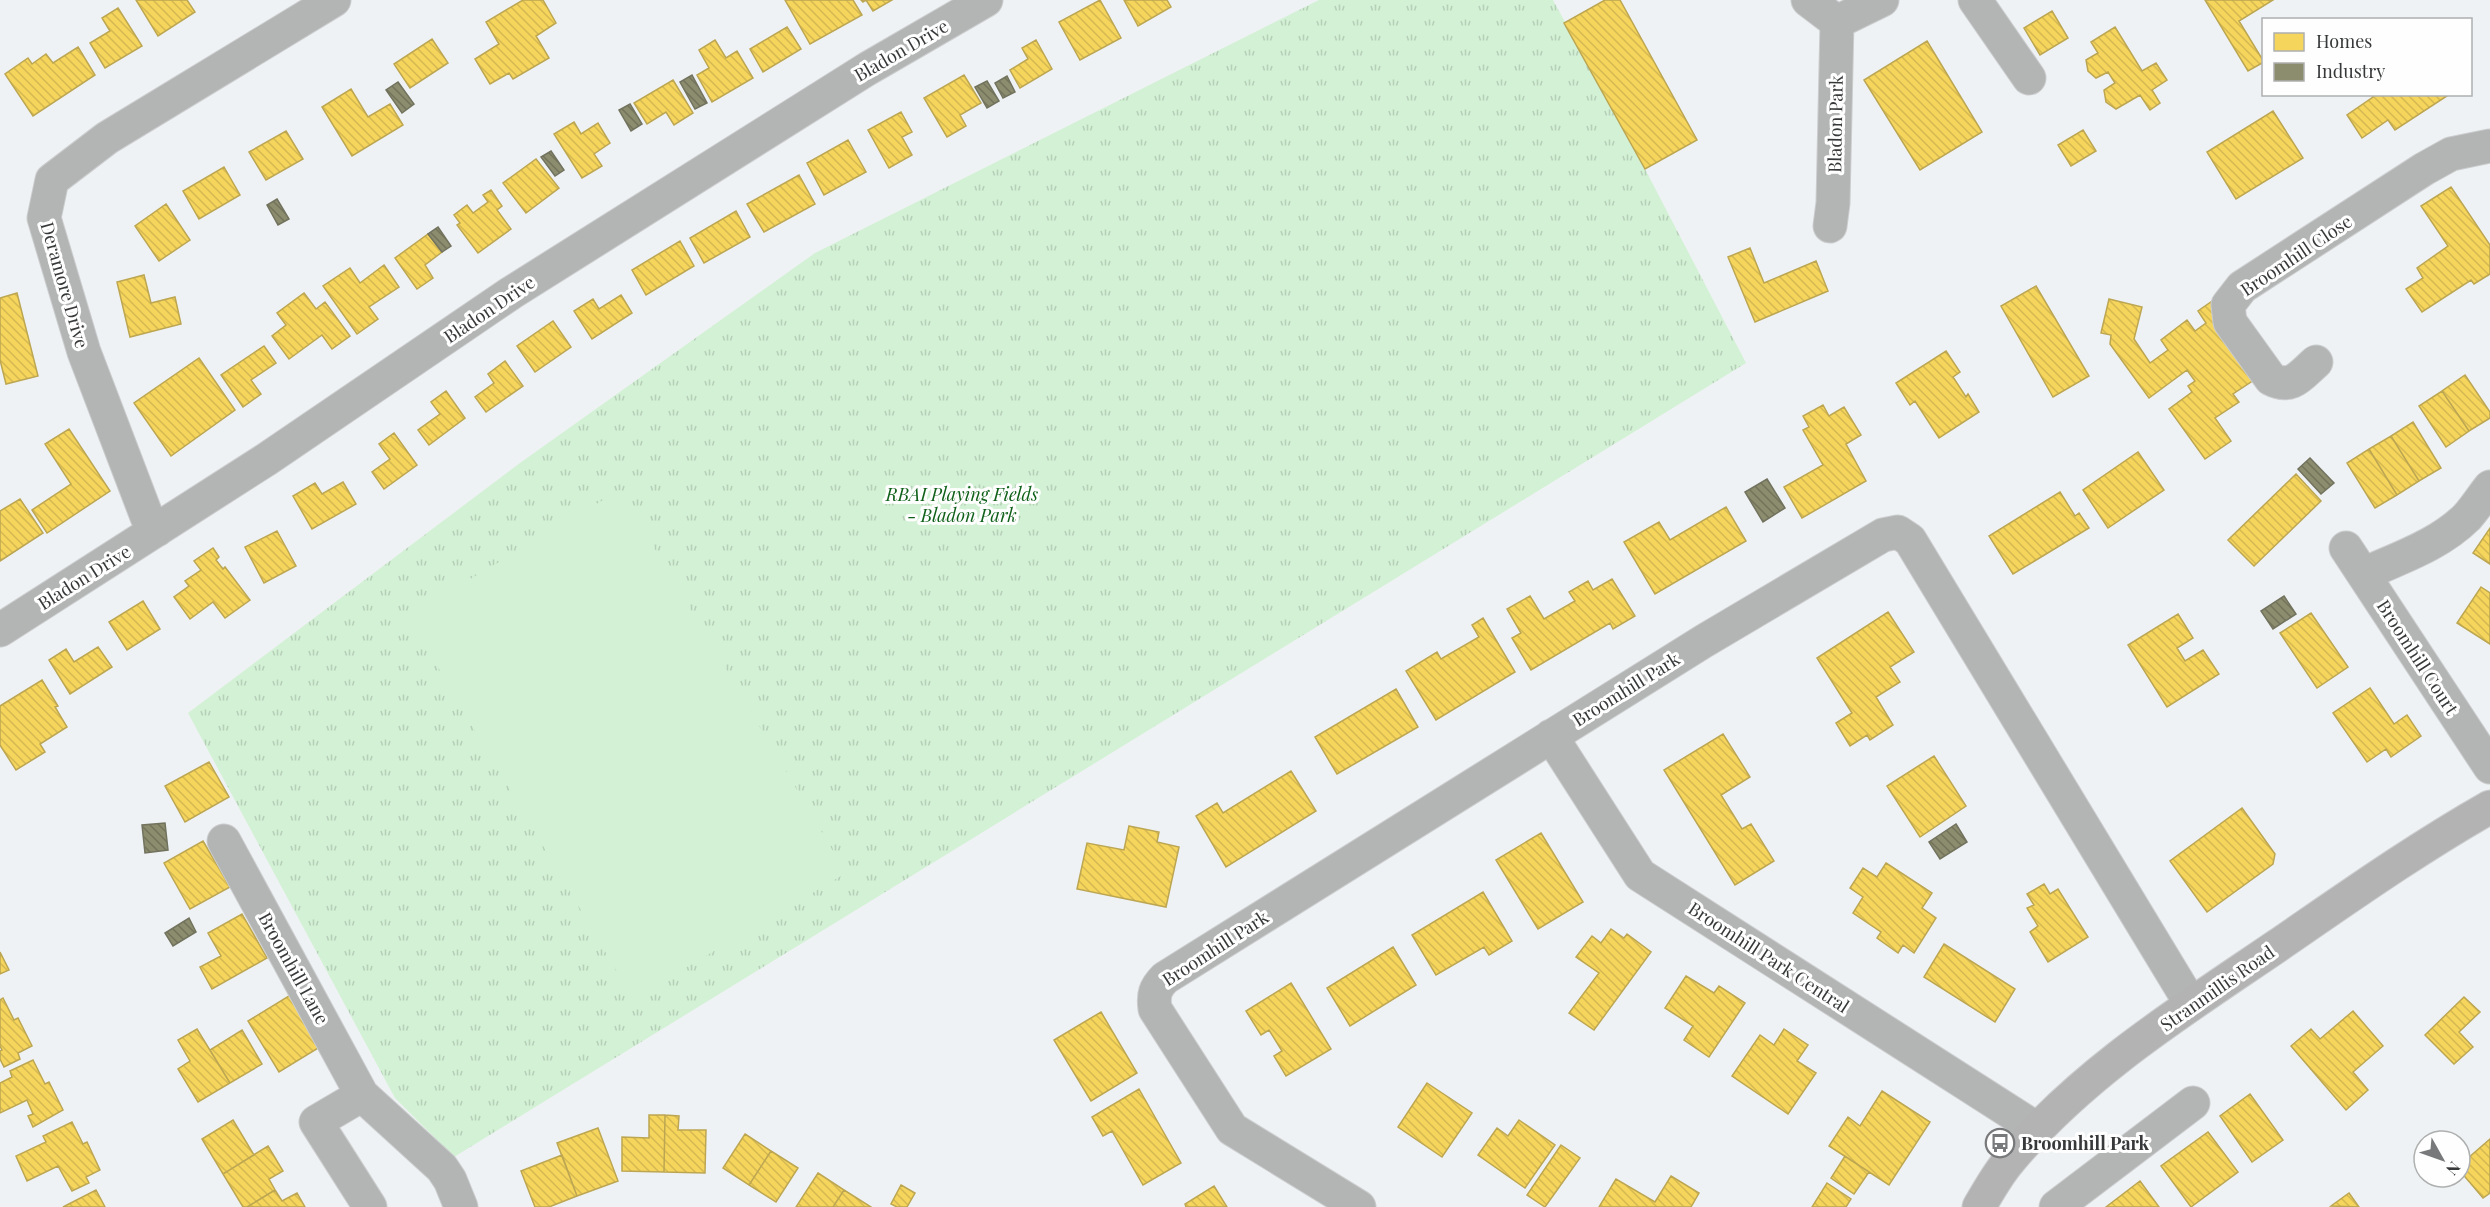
<svg xmlns="http://www.w3.org/2000/svg" width="2490" height="1207" viewBox="0 0 2490 1207" font-family="'Playfair Display',serif">
<style>
.park{fill:url(#park-tufts)}
.pitch{fill:#d3f1d5}
.homes{fill:url(#homes-back-hatch);stroke:#bca652;stroke-width:1.5}
.industry{fill:url(#industry-back-hatch);stroke:#72735e;stroke-width:1.5}
.lines{fill:none;stroke-linecap:round;stroke-linejoin:round}
.street-casing{stroke:#cbcdce;stroke-width:35}
.secondary-casing{stroke:#cbcdce;stroke-width:35}
.street{stroke:#b3b4b4;stroke-width:33}
.secondary{stroke:#b3b3b4;stroke-width:33}
.labels{text-anchor:middle;dominant-baseline:central;stroke-width:6;stroke-linejoin:round;paint-order:stroke}
.street-label{font-size:18px;fill:#363839;stroke:#fefefe}
.park-label{font-size:18px;font-style:italic;fill:#10611a;stroke:#fefefe}
.poi-label{font-size:18px;font-weight:bold;fill:#363839;stroke:#fefefe;text-anchor:start}
</style>
<defs>
<pattern id="park-tufts" width="24" height="20" patternUnits="userSpaceOnUse" patternTransform="scale(1.5)"><rect width="24" height="20" fill="#d3f1d5"/><path d="M3 7l-1-3M5 7V3M7 7l1-3M15 17l-1-3M17 17v-4M19 17l1-3" fill="none" stroke="#b6cfb8"/></pattern>
<pattern id="homes-back-hatch" width="6" height="6" patternUnits="userSpaceOnUse" patternTransform="scale(1.5)"><rect width="6" height="6" fill="#f6d55c"/><path d="M-1 5l2 2M0 0l6 6M5-1l2 2" fill="none" stroke="#d4b851"/></pattern>
<pattern id="industry-back-hatch" width="6" height="6" patternUnits="userSpaceOnUse" patternTransform="scale(1.5)"><rect width="6" height="6" fill="#8c8c6e"/><path d="M-1 5l2 2M0 0l6 6M5-1l2 2" fill="none" stroke="#73735b"/></pattern>
</defs>
<rect width="100%" height="100%" fill="#eff2f4"/>
<!-- park -->
<path class="park" d="M 1319,0 L 1553,0 L 1645,169 L 1746,363 L 454,1157 L 395,1098 L 188,713 L 520,463 L 815,253 Z"/>
<!-- pitch -->
<path class="pitch" d="M 620,490 L 846,873 L 633,999 L 408,616 Z"/>
<!-- homes -->
<path class="homes" d="M 136,0 L 187,0 L 195,12 L 158,36 Z
M 523,0 L 543,0 L 556,23 L 536,36 L 549,58 L 513,79 L 509,73 L 490,84 L 475,59 L 499,44 L 486,22 Z
M 785,0 L 853,0 L 862,15 L 810,44 Z
M 861,0 L 892,0 L 873,11 L 866,0 L 863,2 Z
M 1100,0 L 1121,38 L 1080,60 L 1059,22 Z
M 1124,0 L 1167,0 L 1171,7 L 1138,26 Z
M 1605,0 L 1620,0 L 1697,140 L 1645,169 L 1564,23 Z
M 2205,0 L 2273,0 L 2239,21 L 2264,62 L 2248,71 Z
M 118,8 L 142,46 L 105,68 L 90,43 L 110,31 L 102,18 Z
M 2052,11 L 2068,38 L 2040,55 L 2024,28 Z
M 787,27 L 801,49 L 763,72 L 750,49 Z
M 2115,27 L 2142,71 L 2156,63 L 2167,80 L 2152,90 L 2160,103 L 2150,110 L 2140,95 L 2116,109 L 2106,102 L 2104,90 L 2115,83 L 2108,72 L 2096,78 L 2088,71 L 2086,60 L 2098,53 L 2091,42 Z
M 432,39 L 448,63 L 410,88 L 394,64 Z
M 715,40 L 726,58 L 737,51 L 753,78 L 712,102 L 697,75 L 709,68 L 699,50 Z
M 1036,40 L 1052,69 L 1020,88 L 1010,70 L 1028,59 L 1022,48 Z
M 1927,41 L 1982,132 L 1920,170 L 1864,80 Z
M 78,47 L 95,75 L 33,116 L 5,74 L 28,58 L 32,64 L 46,54 L 53,63 Z
M 964,75 L 981,103 L 960,115 L 966,126 L 947,137 L 924,98 Z
M 673,80 L 693,113 L 674,125 L 666,112 L 647,124 L 634,103 Z
M 351,89 L 368,117 L 390,104 L 403,125 L 352,156 L 322,107 Z
M 2371,94 L 2450,94 L 2395,130 L 2388,120 L 2362,138 L 2347,115 L 2373,97 Z
M 2273,111 L 2303,158 L 2236,199 L 2207,152 Z
M 901,112 L 912,132 L 902,137 L 912,155 L 889,168 L 868,130 Z
M 574,122 L 581,134 L 598,123 L 610,143 L 594,154 L 602,166 L 582,178 L 554,134 Z
M 2083,130 L 2096,151 L 2071,166 L 2058,145 Z
M 286,131 L 303,159 L 266,180 L 249,152 Z
M 848,140 L 866,172 L 824,195 L 807,163 Z
M 536,159 L 559,188 L 526,213 L 503,183 Z
M 224,167 L 240,195 L 199,219 L 183,191 Z
M 799,175 L 815,204 L 764,232 L 747,204 Z
M 2451,187 L 2490,245 L 2490,274 L 2474,284 L 2471,280 L 2422,312 L 2406,289 L 2423,278 L 2417,268 L 2448,246 L 2421,206 Z
M 491,190 L 502,206 L 497,210 L 511,229 L 478,253 L 457,225 L 460,223 L 454,215 L 467,205 L 473,213 L 488,202 L 483,195 Z
M 166,204 L 190,240 L 159,261 L 135,226 Z
M 736,211 L 750,237 L 704,263 L 690,238 Z
M 428,234 L 442,252 L 425,265 L 433,278 L 417,289 L 395,258 Z
M 680,241 L 694,266 L 646,295 L 632,270 Z
M 1750,248 L 1764,283 L 1816,261 L 1828,291 L 1755,322 L 1728,257 Z
M 384,265 L 399,287 L 369,307 L 378,319 L 357,334 L 323,286 L 350,268 L 360,283 Z
M 144,275 L 151,303 L 175,297 L 181,324 L 130,337 L 117,282 Z
M 2036,286 L 2089,376 L 2053,397 L 2001,306 Z
M 17,293 L 38,376 L 6,384 L 0,360 L 0,298 Z
M 304,293 L 316,309 L 325,302 L 350,336 L 332,349 L 322,335 L 289,359 L 272,336 L 286,325 L 277,313 Z
M 621,295 L 632,313 L 592,339 L 574,311 L 593,299 L 599,309 Z
M 2109,299 L 2142,307 L 2134,339 L 2150,363 L 2168,350 L 2161,340 L 2187,320 L 2195,331 L 2206,323 L 2198,311 L 2215,299 L 2254,380 L 2233,394 L 2239,402 L 2215,418 L 2231,441 L 2205,459 L 2169,409 L 2192,392 L 2188,386 L 2195,381 L 2187,370 L 2149,398 L 2110,344 L 2111,335 L 2101,333 Z
M 553,321 L 571,347 L 535,372 L 517,346 Z
M 264,346 L 276,363 L 251,380 L 261,394 L 243,407 L 221,375 Z
M 1946,351 L 1960,372 L 1953,377 L 1966,397 L 1968,394 L 1979,412 L 1939,438 L 1915,401 L 1910,405 L 1896,383 Z
M 199,358 L 235,410 L 171,456 L 134,403 Z
M 505,361 L 523,386 L 486,412 L 475,397 L 494,383 L 488,374 Z
M 2465,375 L 2490,412 L 2490,418 L 2469,431 L 2442,391 Z
M 446,391 L 465,418 L 429,445 L 418,430 L 440,414 L 431,402 Z
M 2442,391 L 2469,431 L 2446,447 L 2419,406 Z
M 1823,405 L 1829,416 L 1844,407 L 1861,435 L 1846,444 L 1866,481 L 1802,518 L 1784,487 L 1823,465 L 1803,430 L 1809,427 L 1803,416 Z
M 2413,422 L 2441,468 L 2419,481 L 2391,436 Z
M 69,429 L 110,491 L 47,533 L 32,510 L 71,484 L 45,444 Z
M 394,433 L 417,465 L 384,489 L 372,472 L 390,459 L 379,444 Z
M 2391,436 L 2419,481 L 2397,495 L 2369,449 Z
M 2369,449 L 2397,495 L 2375,508 L 2347,463 Z
M 2138,452 L 2164,490 L 2108,528 L 2083,490 Z
M 2296,474 L 2321,501 L 2254,566 L 2228,540 Z
M 343,482 L 356,504 L 312,529 L 293,496 L 315,483 L 322,494 Z
M 2060,492 L 2075,516 L 2079,513 L 2089,528 L 2013,574 L 1989,536 Z
M 20,499 L 43,533 L 0,561 L 0,511 Z
M 1726,507 L 1746,541 L 1655,594 L 1624,542 L 1659,522 L 1670,540 Z
M 2490,528 L 2490,564 L 2473,553 Z
M 277,531 L 296,566 L 264,583 L 245,547 Z
M 213,548 L 219,557 L 216,560 L 223,569 L 225,567 L 250,600 L 225,618 L 213,602 L 190,619 L 174,597 L 189,586 L 185,581 L 201,570 L 194,561 Z
M 1612,579 L 1635,616 L 1613,629 L 1610,623 L 1531,670 L 1512,638 L 1521,633 L 1507,609 L 1530,596 L 1544,619 L 1575,601 L 1569,592 L 1588,581 L 1593,590 Z
M 2481,587 L 2490,593 L 2490,644 L 2457,623 Z
M 143,601 L 160,629 L 127,650 L 109,622 Z
M 1888,612 L 1914,652 L 1890,667 L 1900,682 L 1876,697 L 1893,725 L 1870,740 L 1867,735 L 1850,746 L 1836,723 L 1852,713 L 1817,658 Z
M 2311,613 L 2348,667 L 2317,688 L 2280,633 Z
M 2178,614 L 2193,638 L 2177,648 L 2185,661 L 2203,650 L 2219,674 L 2167,707 L 2128,645 Z
M 1483,618 L 1515,672 L 1436,720 L 1406,671 L 1437,652 L 1441,659 L 1479,637 L 1472,625 Z
M 98,647 L 112,667 L 70,694 L 49,660 L 66,649 L 74,662 Z
M 42,680 L 58,706 L 55,707 L 67,727 L 40,744 L 45,752 L 16,770 L 0,745 L 0,706 Z
M 2370,688 L 2394,724 L 2407,715 L 2421,736 L 2391,757 L 2386,749 L 2367,762 L 2333,713 Z
M 1396,689 L 1418,727 L 1337,774 L 1315,737 Z
M 1723,734 L 1750,777 L 1721,795 L 1742,829 L 1751,824 L 1774,861 L 1735,885 L 1664,770 Z
M 1934,756 L 1966,806 L 1920,837 L 1887,786 Z
M 209,762 L 229,797 L 185,822 L 165,786 Z
M 1291,771 L 1316,811 L 1226,867 L 1196,816 L 1217,803 L 1223,813 Z
M 2242,808 L 2275,854 L 2273,864 L 2207,912 L 2170,861 Z
M 1129,826 L 1159,832 L 1157,842 L 1179,847 L 1166,907 L 1077,889 L 1087,843 L 1124,850 Z
M 1541,833 L 1583,902 L 1538,929 L 1496,860 Z
M 203,841 L 230,887 L 190,909 L 164,863 Z
M 1886,863 L 1932,893 L 1922,908 L 1936,918 L 1914,953 L 1903,945 L 1898,953 L 1877,938 L 1881,932 L 1853,913 L 1863,897 L 1850,888 L 1863,868 L 1877,877 Z
M 2044,884 L 2050,894 L 2058,889 L 2088,937 L 2048,962 L 2030,932 L 2038,926 L 2027,908 L 2034,905 L 2027,894 Z
M 1483,892 L 1512,941 L 1489,955 L 1484,947 L 1436,975 L 1412,935 Z
M 242,914 L 267,958 L 212,989 L 200,967 L 221,956 L 208,933 Z
M 1611,929 L 1624,938 L 1627,934 L 1651,952 L 1594,1030 L 1569,1013 L 1599,973 L 1576,957 L 1592,936 L 1601,943 Z
M 1944,944 L 2015,989 L 1995,1022 L 1924,977 Z
M 1393,947 L 1416,985 L 1350,1026 L 1327,988 Z
M 0,952 L 9,970 L 0,974 Z
M 1686,976 L 1714,993 L 1719,986 L 1745,1003 L 1709,1057 L 1684,1040 L 1693,1026 L 1665,1008 Z
M 1291,983 L 1331,1049 L 1286,1076 L 1274,1056 L 1282,1051 L 1269,1030 L 1261,1035 L 1246,1011 Z
M 297,991 L 328,1042 L 279,1072 L 248,1021 Z
M 2464,997 L 2480,1012 L 2459,1032 L 2473,1047 L 2454,1064 L 2425,1035 Z
M 3,998 L 14,1020 L 18,1018 L 32,1046 L 18,1053 L 20,1059 L 4,1067 L 0,1059 L 0,1051 L 2,1050 L 0,1046 L 0,1000 Z
M 2353,1011 L 2383,1046 L 2353,1072 L 2368,1090 L 2346,1110 L 2291,1046 L 2311,1029 L 2320,1039 Z
M 1101,1012 L 1137,1073 L 1091,1101 L 1054,1040 Z
M 197,1029 L 230,1083 L 198,1102 L 178,1069 L 190,1061 L 178,1040 Z
M 1784,1029 L 1808,1045 L 1797,1061 L 1816,1073 L 1788,1114 L 1732,1076 L 1760,1035 L 1774,1045 Z
M 242,1030 L 262,1064 L 230,1083 L 210,1050 Z
M 33,1060 L 45,1084 L 49,1082 L 63,1110 L 33,1127 L 28,1116 L 33,1114 L 27,1100 L 0,1113 L 0,1083 L 12,1077 L 10,1071 Z
M 1427,1083 L 1472,1113 L 1442,1157 L 1398,1127 Z
M 1139,1089 L 1181,1163 L 1143,1185 L 1112,1131 L 1103,1136 L 1092,1117 Z
M 1882,1091 L 1930,1122 L 1889,1185 L 1829,1146 L 1848,1117 L 1860,1126 Z
M 2250,1094 L 2283,1140 L 2252,1162 L 2220,1116 Z
M 649,1115 L 665,1115 L 664,1172 L 622,1171 L 622,1137 L 649,1138 Z
M 665,1115 L 679,1116 L 678,1130 L 706,1130 L 705,1173 L 664,1172 Z
M 233,1120 L 254,1155 L 223,1174 L 202,1139 Z
M 1519,1120 L 1555,1145 L 1525,1188 L 1478,1155 L 1497,1128 L 1508,1136 Z
M 72,1122 L 83,1144 L 87,1142 L 100,1170 L 86,1177 L 89,1183 L 72,1191 L 58,1166 L 27,1181 L 16,1156 L 46,1142 L 43,1136 Z
M 598,1128 L 618,1181 L 577,1196 L 557,1143 Z
M 2208,1132 L 2238,1172 L 2191,1207 L 2161,1166 Z
M 745,1134 L 771,1151 L 749,1185 L 723,1168 Z
M 2490,1139 L 2490,1193 L 2483,1198 L 2460,1171 L 2460,1165 Z
M 1561,1145 L 1580,1158 L 1545,1207 L 1527,1195 Z
M 268,1146 L 283,1171 L 269,1179 L 275,1190 L 247,1207 L 243,1207 L 223,1174 Z
M 771,1151 L 798,1168 L 776,1202 L 749,1185 Z
M 562,1155 L 577,1196 L 549,1207 L 535,1207 L 521,1171 Z
M 1845,1156 L 1869,1172 L 1854,1194 L 1831,1178 Z
M 818,1173 L 844,1190 L 833,1207 L 796,1207 Z
M 1671,1176 L 1699,1193 L 1691,1207 L 1599,1207 L 1616,1179 L 1655,1202 Z
M 2140,1181 L 2159,1207 L 2106,1207 Z
M 1827,1183 L 1851,1199 L 1846,1207 L 1812,1207 Z
M 901,1185 L 915,1193 L 907,1207 L 897,1207 L 891,1204 Z
M 1214,1186 L 1227,1207 L 1186,1207 L 1185,1204 Z
M 96,1190 L 105,1207 L 63,1207 Z
M 275,1190 L 282,1201 L 297,1193 L 305,1207 L 247,1207 Z
M 844,1190 L 871,1207 L 833,1207 Z
M 2349,1193 L 2359,1207 L 2331,1206 Z"/>
<!-- industry -->
<path class="industry" d="M 692,75 L 707,103 L 695,109 L 680,82 Z
M 1007,76 L 1015,92 L 1003,98 L 995,83 Z
M 987,81 L 999,101 L 987,108 L 975,87 Z
M 398,82 L 414,104 L 402,113 L 386,90 Z
M 630,104 L 642,124 L 631,131 L 619,110 Z
M 551,151 L 564,170 L 555,176 L 541,157 Z
M 277,199 L 289,219 L 278,225 L 267,205 Z
M 438,227 L 451,246 L 442,252 L 428,234 Z
M 2310,458 L 2334,483 L 2321,494 L 2298,469 Z
M 1767,479 L 1785,508 L 1763,522 L 1745,492 Z
M 2284,596 L 2296,614 L 2273,629 L 2261,611 Z
M 165,823 L 168,850 L 145,853 L 142,825 Z
M 1956,824 L 1967,842 L 1940,859 L 1929,842 Z
M 189,918 L 196,932 L 173,946 L 165,933 Z"/>
<g class="lines">
<!-- street casing -->
<g class="street-casing">
<path id="street" d="M 1808,0 L 1837,22
M 1975,0 L 2029,78
M 1837,22 L 1882,0
M 1830,226 L 1833,203 L 1837,22
M 2316,362 C 2301,375 2292,390 2271,379 L 2230,322 L 2228,305 L 2242,287 L 2424,169 L 2451,154 L 2490,146
M 157,530 L 147,517 L 84,352 L 44,218 L 52,180 L 107,138 L 334,0
M 2346,548 L 2490,767
M 2364,574 C 2399,558 2439,545 2467,517 C 2475,508 2482,497 2490,487
M 0,630 L 267,459 L 511,293 L 867,69 L 986,0
M 1551,736 L 1640,875 L 2037,1129
M 224,841 L 362,1095 L 442,1168 L 450,1180 L 461,1207
M 362,1095 L 316,1122 L 370,1207
M 1359,1207 L 1232,1129 L 1155,1009 C 1153,995 1155,988 1165,978 L 1704,641 L 1883,535 L 1898,532 L 1910,540 L 2191,1004
M 2056,1207 L 2193,1103"/>
</g>
<!-- secondary casing -->
<g class="secondary-casing">
<path id="secondary" d="M 1979,1207 C 1988,1192 1997,1175 2009,1161 C 2082,1073 2183,1010 2277,946 C 2347,898 2416,849 2490,807"/>
</g>
<!-- street -->
<use href="#street" class="street"/>
<!-- secondary -->
<use href="#secondary" class="secondary"/>
</g>
<!-- icons -->
<defs>
<g id="bus-ring" transform="scale(1.5)"><circle r="9.5" fill="#fefefe" stroke="#77797a" stroke-width="1.5"/><path d="M-5-6H5V4H4V6H2V4H-2V6H-4V4H-5ZM-3.5-4V0h7V-4ZM-3.5 1.2v1.5H-2V1.2ZM2 1.2v1.5H3.5V1.2Z" fill="#77797a"/></g>
</defs>
<g fill-rule="evenodd">
<use href="#bus-ring" x="2000" y="1143"/>
</g>
<g class="labels">
<!-- street labels -->
<g class="street-label">
<text transform="translate(901 50) rotate(-30)">Bladon Drive</text>
<text transform="translate(1835 124) rotate(-89)">Bladon Park</text>
<text transform="translate(2296 255) rotate(-34)">Broomhill Close</text>
<text transform="translate(65 285) rotate(74)">Deramore Drive</text>
<text transform="translate(489 309) rotate(-34)">Bladon Drive</text>
<text transform="translate(84 577) rotate(-32)">Bladon Drive</text>
<text transform="translate(2418 657) rotate(57)">Broomhill Court</text>
<text transform="translate(1626 689) rotate(-32)">Broomhill Park</text>
<text transform="translate(1215 948) rotate(-33)">Broomhill Park</text>
<text transform="translate(1769 957) rotate(33)">Broomhill Park Central</text>
<text transform="translate(294 968) rotate(61)">Broomhill Lane</text>
<text transform="translate(2217 988) rotate(-35)">Stranmillis Road</text>
</g>
<!-- park labels -->
<g class="park-label">
<text x="962" y="494">RBAI Playing Fields<tspan x="962" dy="21">- Bladon Park</tspan></text>
</g>
<!-- poi labels -->
<g class="poi-label">
<text x="2021" y="1143">Broomhill Park</text>
</g>
</g>
<!-- legend -->
<rect x="2262" y="18" width="210" height="78" fill="#fefefe" stroke="#aeafaf" stroke-width="1.5"/>
<rect x="2274" y="33" width="30" height="18" fill="#f6d55c" stroke="#aeafaf" stroke-width="1.5"/>
<text x="2316" y="48" font-size="18" fill="#363839">Homes</text>
<rect x="2274" y="63" width="30" height="18" fill="#8c8c6e" stroke="#aeafaf" stroke-width="1.5"/>
<text x="2316" y="78" font-size="18" fill="#363839">Industry</text>
<!-- north arrow -->
<g transform="translate(2442 1159) rotate(130)"><circle r="28" fill="#fefefe" stroke="#aeafaf" stroke-width="1.5"/>
<path d="M0-4.5L10 22L0 15L-10 22Z" fill="#77797a"/>
<text y="-9" font-size="16" font-weight="bold" text-anchor="middle" fill="#363839">N</text>
</g>
</svg>
